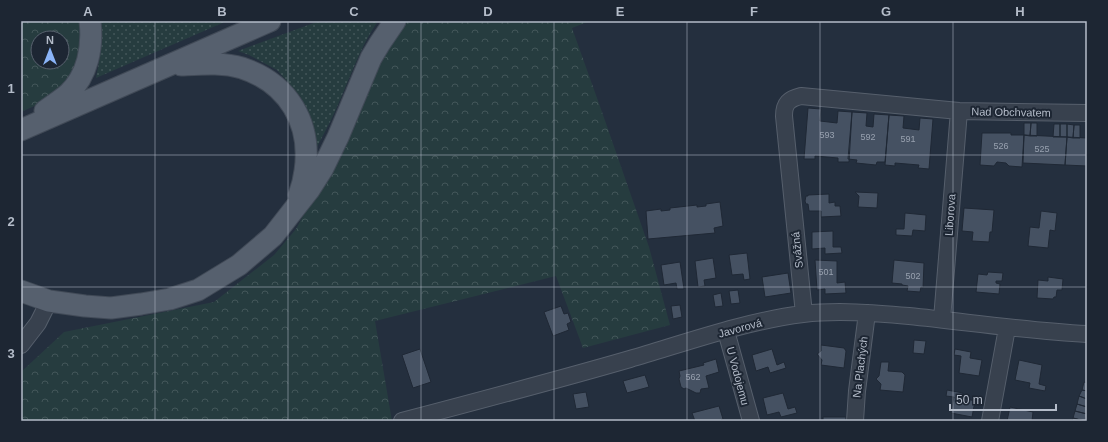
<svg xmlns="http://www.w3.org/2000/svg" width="1108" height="442" viewBox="0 0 1108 442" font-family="Helvetica,sans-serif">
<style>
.grass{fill:url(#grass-dots)}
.forest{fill:url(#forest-crowns);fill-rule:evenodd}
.building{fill:#455162;stroke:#1f2835}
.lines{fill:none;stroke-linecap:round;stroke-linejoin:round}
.minor-casing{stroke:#565f6c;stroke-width:18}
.major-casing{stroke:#414a57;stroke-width:23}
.minor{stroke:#38414e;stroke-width:16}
.major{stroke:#56606e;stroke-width:21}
.grid{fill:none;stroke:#b4bcc9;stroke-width:1;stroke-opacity:0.55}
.labels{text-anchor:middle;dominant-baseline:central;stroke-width:4;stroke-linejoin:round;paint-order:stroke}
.number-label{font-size:9px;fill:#98a1af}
.street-label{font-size:11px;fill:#b4bcc9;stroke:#1d2633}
.neatline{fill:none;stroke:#b4bcc9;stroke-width:1.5}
.grid-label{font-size:13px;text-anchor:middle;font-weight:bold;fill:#b4bcc9}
</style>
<defs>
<pattern id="grass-dots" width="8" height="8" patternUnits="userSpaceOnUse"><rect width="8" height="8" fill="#263c3f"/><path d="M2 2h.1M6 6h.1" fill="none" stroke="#435659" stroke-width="1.8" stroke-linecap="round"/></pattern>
<pattern id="forest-crowns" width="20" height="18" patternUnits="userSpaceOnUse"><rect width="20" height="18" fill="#263c3f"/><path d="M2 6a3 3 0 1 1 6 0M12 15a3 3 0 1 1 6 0" fill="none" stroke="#435659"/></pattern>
</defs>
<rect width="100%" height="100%" fill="#242f3e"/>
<!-- grass -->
<path class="grass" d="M 100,21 L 227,21 L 96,78 C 100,58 103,42 100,21 Z
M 319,21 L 378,21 C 360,47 350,78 337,107 C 330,124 320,140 312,157 L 314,135 L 309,115 L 300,96 L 277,70 L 249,55 L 238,51 Z"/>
<!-- forest -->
<path class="forest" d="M 21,21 L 80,21 L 82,37 L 77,69 L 50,99 L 21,112 ZM 38,38 L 62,38 L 62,62 L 38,62 Z
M 404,21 L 590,21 L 572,28 L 602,112 L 649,247 L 670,325 L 583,348 L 556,276 L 375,321 L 392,421 L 21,421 L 21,372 L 64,332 L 214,302 L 274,255 L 296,229 L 348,133 L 389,41 Z"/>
<!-- building -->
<path class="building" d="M 808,108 L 821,109 L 820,121 L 837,123 L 838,111 L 852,112 L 849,162 L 838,162 L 838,158 L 815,156 L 815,159 L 804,159 Z
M 852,112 L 867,113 L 866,126 L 873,127 L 874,114 L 889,115 L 885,162 L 877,162 L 876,165 L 856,163 L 857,160 L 848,159 Z
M 889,115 L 904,116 L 903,128 L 919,130 L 920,118 L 933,119 L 929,169 L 918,168 L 919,165 L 895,163 L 895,166 L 885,165 Z
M 1024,123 L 1031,123 L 1030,136 L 1024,135 Z
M 1031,123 L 1037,123 L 1037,136 L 1030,136 Z
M 1054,124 L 1060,124 L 1060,137 L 1053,137 Z
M 1060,124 L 1067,124 L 1067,137 L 1060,137 Z
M 1067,124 L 1074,125 L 1073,138 L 1067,137 Z
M 1074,125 L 1080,125 L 1080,138 L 1073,138 Z
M 982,133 L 1011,133 L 1011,135 L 1024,135 L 1022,167 L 1009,166 L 1006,163 L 997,162 L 994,166 L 980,165 Z
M 1024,135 L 1067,137 L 1065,165 L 1023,163 Z
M 1067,137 L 1087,138 L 1087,166 L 1065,165 Z
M 855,192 L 878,193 L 877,208 L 858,207 L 859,196 Z
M 829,194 L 829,203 L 835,202 L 835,206 L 840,206 L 841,216 L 821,217 L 821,211 L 809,211 L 808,204 L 806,204 L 805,201 L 806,196 L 808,196 L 808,195 Z
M 720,202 L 723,226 L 714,228 L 715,233 L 648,239 L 646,211 L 661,209 L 661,211 L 670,210 L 670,208 L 697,205 L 697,207 L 706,206 L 706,204 Z
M 964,208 L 994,210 L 992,232 L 990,232 L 989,242 L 972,241 L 973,232 L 962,231 Z
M 1041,211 L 1057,213 L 1055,231 L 1050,230 L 1048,248 L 1028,246 L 1030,227 L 1039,228 Z
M 905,213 L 926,215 L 925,231 L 913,230 L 912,236 L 896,235 L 896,229 L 904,229 Z
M 833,231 L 833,247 L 841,247 L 842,253 L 825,254 L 825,248 L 812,249 L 812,232 Z
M 747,253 L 750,279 L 744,280 L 743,274 L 732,275 L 729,255 Z
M 713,258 L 716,278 L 704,280 L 705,286 L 698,287 L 695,261 Z
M 815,260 L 837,261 L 837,283 L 845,282 L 846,293 L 825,294 L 825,289 L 817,290 Z
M 894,260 L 924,263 L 923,288 L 921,287 L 920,292 L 907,291 L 908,286 L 902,285 L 902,284 L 892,283 Z
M 680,262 L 684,289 L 677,289 L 676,283 L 664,285 L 661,265 Z
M 988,272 L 1003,273 L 1002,281 L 996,281 L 996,283 L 1000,284 L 999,294 L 976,292 L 978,274 L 987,275 Z
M 788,273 L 791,293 L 765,297 L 762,277 Z
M 1048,277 L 1063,279 L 1062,290 L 1057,290 L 1056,297 L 1054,297 L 1053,299 L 1037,298 L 1038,280 L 1048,281 Z
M 738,290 L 740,303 L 731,304 L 729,291 Z
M 721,293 L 723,306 L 715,307 L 713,295 Z
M 680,305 L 682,317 L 673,319 L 671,306 Z
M 561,306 L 564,314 L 568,313 L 571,322 L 567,324 L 569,330 L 553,336 L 544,312 Z
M 914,340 L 926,341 L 924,354 L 913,353 Z
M 821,345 L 844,348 L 846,351 L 844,368 L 821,365 L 822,360 L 817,354 L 821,351 Z
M 420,349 L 431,382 L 413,388 L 402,355 Z
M 772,349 L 777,365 L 784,362 L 786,368 L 770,373 L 768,367 L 756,371 L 752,355 Z
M 955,349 L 971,352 L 970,358 L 982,360 L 979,376 L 959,373 L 961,356 L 954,355 Z
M 716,359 L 719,372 L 706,376 L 709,388 L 701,389 L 700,393 L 696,393 L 686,388 L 684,389 L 681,387 L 679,379 L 680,376 L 679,371 L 704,365 L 703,363 Z
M 1019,360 L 1042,365 L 1039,384 L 1046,386 L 1045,391 L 1029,388 L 1030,383 L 1015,380 Z
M 881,362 L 889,362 L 888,371 L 902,372 L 905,375 L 903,392 L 880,390 L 881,384 L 876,379 L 879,376 Z
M 645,375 L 649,387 L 627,393 L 623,381 Z
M 1084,382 L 1087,383 L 1087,391 L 1082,390 Z
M 947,390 L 963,393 L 963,398 L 975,401 L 972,417 L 951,413 L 954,397 L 946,396 Z
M 1082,390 L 1087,391 L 1087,399 L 1079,396 Z
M 586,392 L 589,407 L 576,409 L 573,394 Z
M 783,393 L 788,409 L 795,407 L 797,413 L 781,417 L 779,412 L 767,415 L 763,398 Z
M 1079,396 L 1087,399 L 1087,407 L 1077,404 Z
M 1077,404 L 1087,407 L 1087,414 L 1075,411 Z
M 719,406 L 723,419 L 721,420 L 721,421 L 695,421 L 692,413 Z
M 1010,407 L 1033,412 L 1032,421 L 1007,421 Z
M 1075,411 L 1087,414 L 1085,421 L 1073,418 Z
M 823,417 L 846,417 L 846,421 L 823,421 Z
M 1073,418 L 1084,421 L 1072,421 Z"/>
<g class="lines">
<!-- minor casing -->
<g class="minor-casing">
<path id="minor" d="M 804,314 L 784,116 C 784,103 789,99 801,96 L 959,111 L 1087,113
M 942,319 L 959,111
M 726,331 L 751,421
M 21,345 L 38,323 L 49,301
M 402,421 C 478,401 554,381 630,359 C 685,343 746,321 803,314 C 838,310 874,313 909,316 C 968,322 1027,331 1087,334
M 855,421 L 857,391 L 867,313
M 990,421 L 1007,328"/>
</g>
<!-- major casing -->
<g class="major-casing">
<path id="major" d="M 181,65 C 201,64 223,62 242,68 C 288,83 312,123 305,171 C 304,179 302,187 299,195
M 45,111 C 53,105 61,100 68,94 C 88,75 93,47 90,21
M 21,130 L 270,21
M 21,291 L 49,301 L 85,306 L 111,308 L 141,304 L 170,299 L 198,290 L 239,265 L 273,236 L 309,190 L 323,168 L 338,137 L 371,58 L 380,43 L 395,21"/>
</g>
<!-- minor -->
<use href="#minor" class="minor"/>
<!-- major -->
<use href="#major" class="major"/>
</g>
<!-- grid -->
<path class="grid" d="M 155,21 L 155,421M 288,21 L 288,421M 421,21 L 421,421M 554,21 L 554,421M 687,21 L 687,421M 820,21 L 820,421M 953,21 L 953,421M 21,155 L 1087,155M 21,287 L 1087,287"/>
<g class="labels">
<!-- number labels -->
<g class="number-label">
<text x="827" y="135">593</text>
<text x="868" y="137">592</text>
<text x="908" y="139">591</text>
<text x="1001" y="146">526</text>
<text x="1042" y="149">525</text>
<text x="826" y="272">501</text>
<text x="913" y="276">502</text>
<text x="693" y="377">562</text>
</g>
<!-- street labels -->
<g class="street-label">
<text transform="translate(1011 112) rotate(1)">Nad Obchvatem</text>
<text transform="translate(950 215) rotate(-86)">Liborova</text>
<text transform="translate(797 250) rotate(-96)">Svážná</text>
<text transform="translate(740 328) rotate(-15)">Javorová</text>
<text transform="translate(860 367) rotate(-83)">Na Plachých</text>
<text transform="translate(738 376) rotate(75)">U Vodojemu</text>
</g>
</g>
<!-- border -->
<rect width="1108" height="442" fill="none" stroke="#1d2633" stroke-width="44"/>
<!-- north arrow -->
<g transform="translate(50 50)"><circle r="19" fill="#1d2633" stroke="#59626f"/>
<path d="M0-3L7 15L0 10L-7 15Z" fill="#8ab4f8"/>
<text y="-6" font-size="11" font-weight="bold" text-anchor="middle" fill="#b4bcc9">N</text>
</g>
<!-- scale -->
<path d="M950 404v6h106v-6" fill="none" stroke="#b4bcc9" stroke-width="2"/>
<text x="956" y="404" font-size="12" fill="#b4bcc9" stroke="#1d2633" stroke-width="3" paint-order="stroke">50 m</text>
<rect x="22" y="22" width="1064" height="398" class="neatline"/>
<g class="grid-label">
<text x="88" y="16">A</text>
<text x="222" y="16">B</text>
<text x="354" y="16">C</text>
<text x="488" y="16">D</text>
<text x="620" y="16">E</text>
<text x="754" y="16">F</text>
<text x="886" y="16">G</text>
<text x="1020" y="16">H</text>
<text x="11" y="93">1</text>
<text x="11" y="226">2</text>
<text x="11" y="358">3</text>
</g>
</svg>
